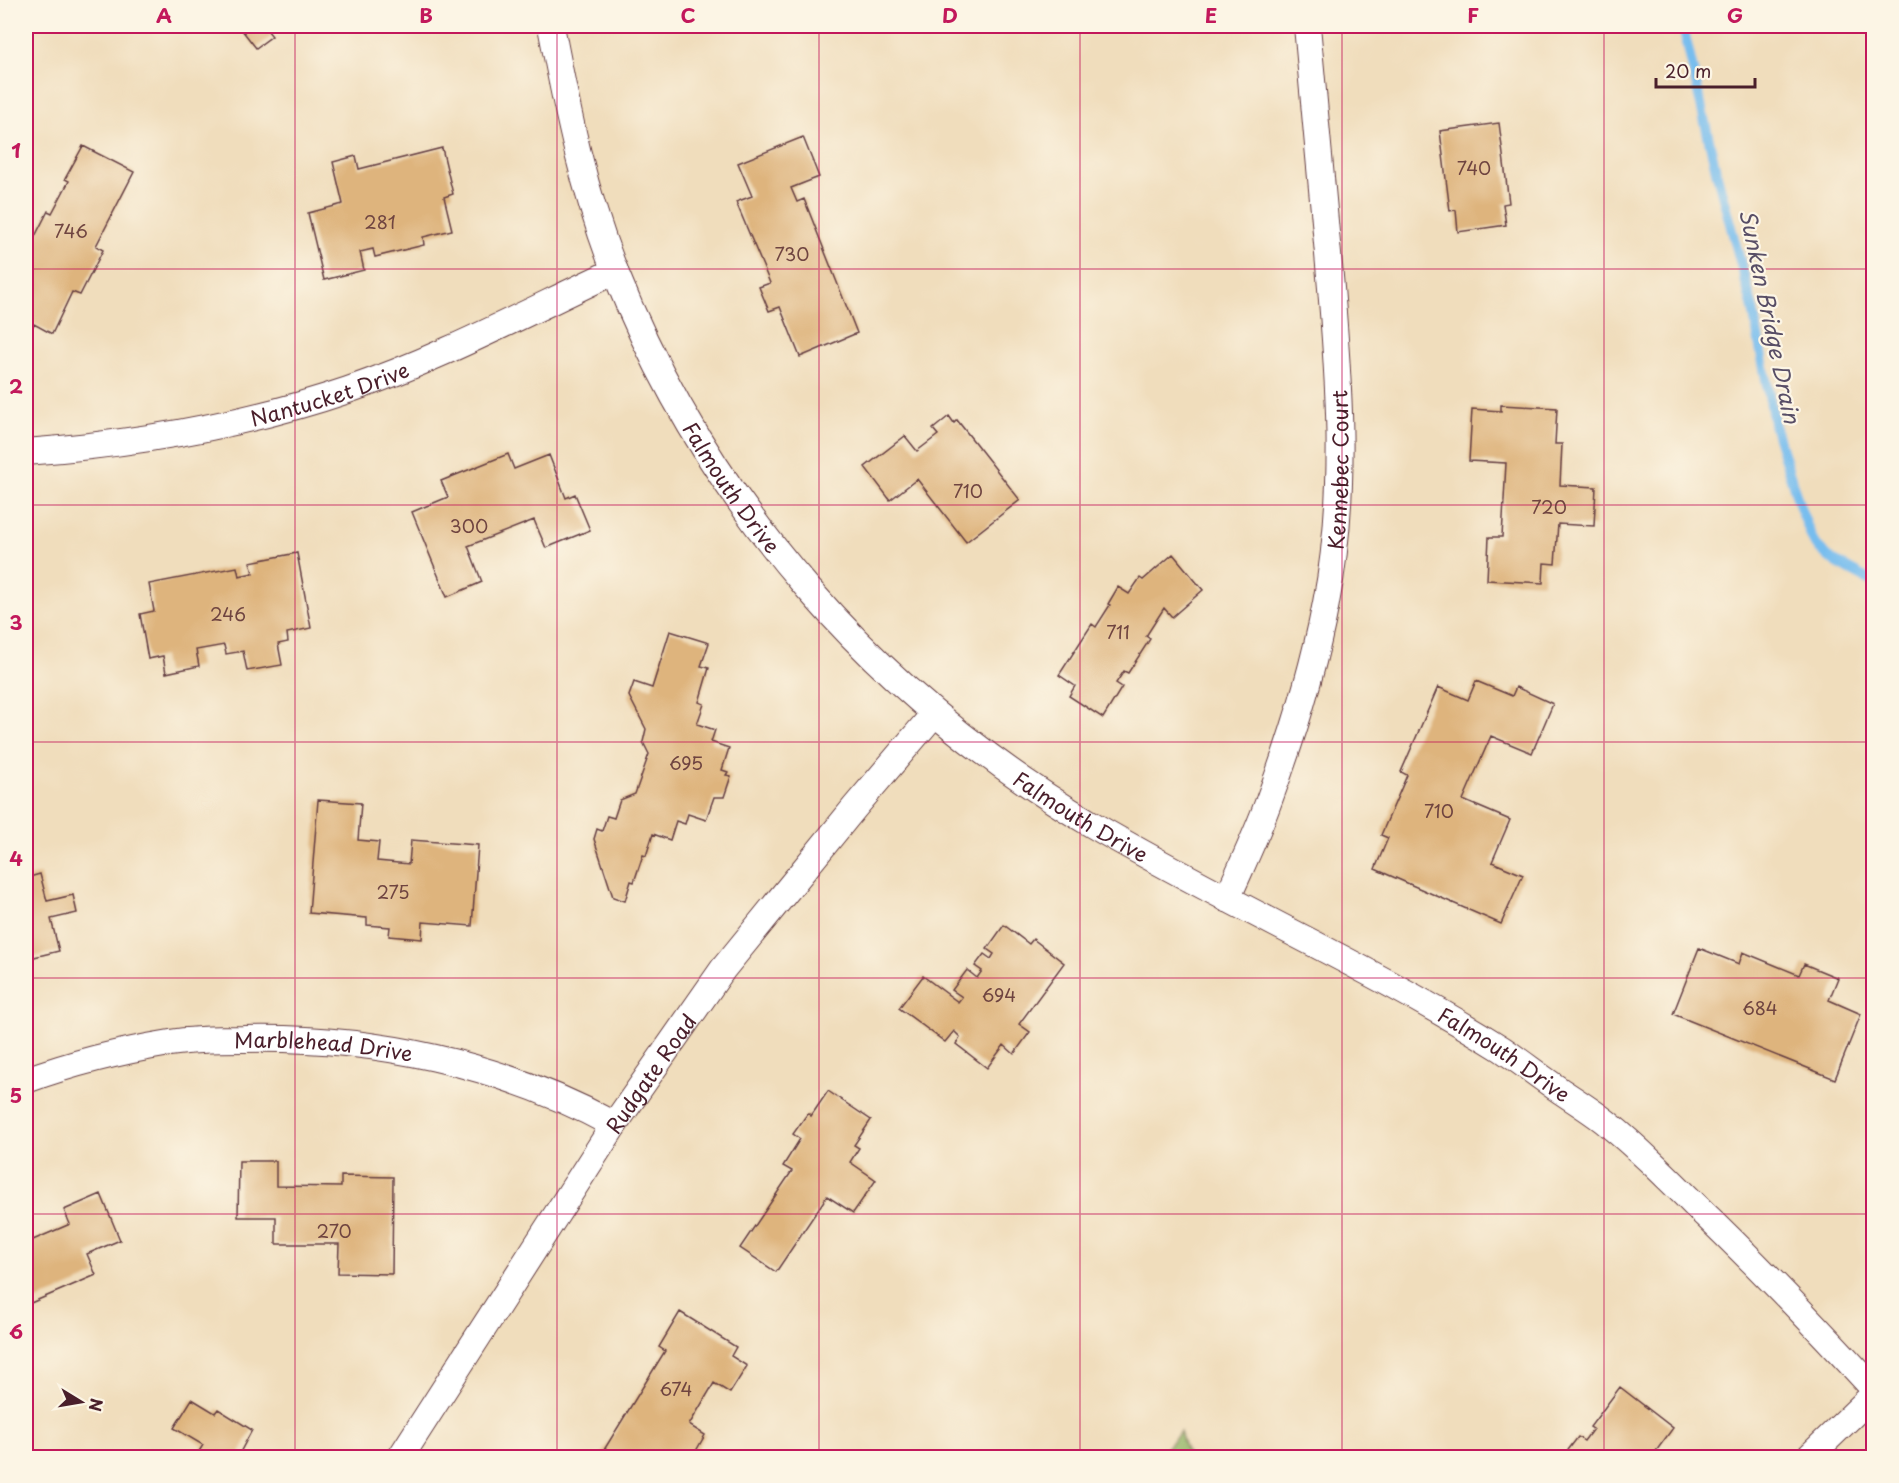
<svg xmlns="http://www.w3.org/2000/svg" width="1899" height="1483" viewBox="0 0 1899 1483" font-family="'Playpen Sans',sans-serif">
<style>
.forest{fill:#96b669;stroke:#706a4a;stroke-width:1.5}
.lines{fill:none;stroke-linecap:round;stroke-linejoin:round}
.stream{stroke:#77bdee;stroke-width:10}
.building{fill:#deb47d}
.street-casing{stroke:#633c41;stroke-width:28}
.street{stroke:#fff;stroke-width:26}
.grid{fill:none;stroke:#c2185b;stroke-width:1.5;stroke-opacity:0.55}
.labels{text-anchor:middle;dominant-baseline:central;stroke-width:4.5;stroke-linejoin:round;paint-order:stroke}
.number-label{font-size:18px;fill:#6f4440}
.street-label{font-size:21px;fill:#4a1f2b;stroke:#fcf5e5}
.water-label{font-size:22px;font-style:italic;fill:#584e66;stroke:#fcf5e5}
.neatline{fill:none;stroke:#c2185b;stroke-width:2}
.grid-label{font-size:20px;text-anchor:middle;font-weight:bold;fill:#c2185b}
</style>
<rect width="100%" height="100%" fill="#fcf5e5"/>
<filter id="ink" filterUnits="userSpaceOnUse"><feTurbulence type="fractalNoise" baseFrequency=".0167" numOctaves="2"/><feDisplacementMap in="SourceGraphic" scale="12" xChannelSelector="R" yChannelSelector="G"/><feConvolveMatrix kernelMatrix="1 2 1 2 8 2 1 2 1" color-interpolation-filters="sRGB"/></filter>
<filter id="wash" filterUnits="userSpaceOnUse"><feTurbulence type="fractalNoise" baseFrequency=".008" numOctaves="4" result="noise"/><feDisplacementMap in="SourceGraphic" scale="24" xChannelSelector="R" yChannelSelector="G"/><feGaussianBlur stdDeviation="1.35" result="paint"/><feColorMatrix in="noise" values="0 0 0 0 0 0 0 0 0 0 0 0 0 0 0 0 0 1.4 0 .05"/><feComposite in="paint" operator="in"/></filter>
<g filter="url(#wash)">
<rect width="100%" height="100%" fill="#f0ddbc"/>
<!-- forest -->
<path class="forest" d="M 1180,1432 L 1188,1457 L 1158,1457 Z"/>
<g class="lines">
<!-- stream -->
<path class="stream" d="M 1683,26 L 1717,175 L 1753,309 L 1775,428 L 1801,510 L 1814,543 L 1832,560 L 1874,583"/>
</g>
<g id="blocks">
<!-- building -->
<path class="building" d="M 247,26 L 264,26 L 272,36 L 256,48 L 242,30 Z
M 1499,123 L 1509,203 L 1503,204 L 1506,225 L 1458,232 L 1456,210 L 1450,211 L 1440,131 Z
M 803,137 L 819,177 L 791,188 L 797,202 L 804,199 L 857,333 L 800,357 L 780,307 L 769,311 L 759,287 L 770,283 L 736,202 L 752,196 L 738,163 Z
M 83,146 L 134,172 L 96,246 L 103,250 L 80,295 L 72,292 L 52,334 L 34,324 L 30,331 L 26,329 L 26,254 L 48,211 L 52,213 L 69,181 L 65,179 Z
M 442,148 L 453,194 L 444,197 L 452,230 L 423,237 L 424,245 L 375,257 L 373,249 L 360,252 L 364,270 L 324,280 L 308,213 L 343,204 L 333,162 L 356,156 L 359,169 Z
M 1501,405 L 1557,408 L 1555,444 L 1562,444 L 1560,485 L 1596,487 L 1594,526 L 1558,524 L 1555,564 L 1544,563 L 1543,583 L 1487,580 L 1489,537 L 1502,537 L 1506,463 L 1469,461 L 1472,409 L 1501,411 Z
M 949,416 L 954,423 L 957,420 L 1020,500 L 966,542 L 917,479 L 890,500 L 865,467 L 905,436 L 917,451 L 938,435 L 933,429 Z
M 508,454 L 514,469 L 549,455 L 566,498 L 575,494 L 590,530 L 546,548 L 534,520 L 468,546 L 482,582 L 447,597 L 412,512 L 448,497 L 441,481 Z
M 297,553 L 311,628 L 287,633 L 288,642 L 278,644 L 282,665 L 247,671 L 243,651 L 226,654 L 224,645 L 196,650 L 199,666 L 166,673 L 163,656 L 148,659 L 140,614 L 154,611 L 149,584 L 237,567 L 239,576 L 253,573 L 250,562 Z
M 1173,554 L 1203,590 L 1172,617 L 1164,608 L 1146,636 L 1150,639 L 1128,673 L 1124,671 L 1116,683 L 1122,687 L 1103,718 L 1069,696 L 1075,686 L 1059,675 L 1092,624 L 1096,627 L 1110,605 L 1108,604 L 1118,587 L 1129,594 L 1140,578 L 1143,580 Z
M 670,631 L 709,643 L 701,666 L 709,668 L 699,702 L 704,704 L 697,724 L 715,730 L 711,742 L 729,748 L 722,770 L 728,772 L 726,775 L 731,776 L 724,797 L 714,797 L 706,820 L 688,814 L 685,824 L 676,821 L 670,840 L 653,834 L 646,856 L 643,855 L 634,882 L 631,881 L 625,901 L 613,897 L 594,839 L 597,829 L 602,831 L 607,816 L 614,818 L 620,800 L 635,794 L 649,754 L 643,742 L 646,729 L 629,696 L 634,682 L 652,688 Z
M 1476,681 L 1512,696 L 1516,687 L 1553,704 L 1532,753 L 1491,736 L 1463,800 L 1510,820 L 1492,862 L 1523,875 L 1501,924 L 1375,869 L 1388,838 L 1381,835 L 1407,775 L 1401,772 L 1438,687 L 1468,700 Z
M 318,800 L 361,803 L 358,840 L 379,842 L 377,861 L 409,864 L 411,840 L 478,845 L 472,926 L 423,922 L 422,939 L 389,936 L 390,927 L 367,925 L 367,918 L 309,913 Z
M 40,874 L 47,901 L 73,895 L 77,913 L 51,919 L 59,951 L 30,958 L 26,939 L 26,878 Z
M 1004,925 L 1029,944 L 1033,939 L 1064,963 L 1019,1024 L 1030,1032 L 1014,1054 L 1004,1045 L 987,1068 L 956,1044 L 960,1037 L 954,1031 L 945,1042 L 899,1008 L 923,976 L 958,1002 L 962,997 L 952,990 L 967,970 L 977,978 L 982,971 L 975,966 L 984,954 L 991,959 L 994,954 L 987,949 Z
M 1699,948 L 1739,964 L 1743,952 L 1799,975 L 1804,964 L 1838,978 L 1829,1000 L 1861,1014 L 1835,1079 L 1673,1014 Z
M 828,1091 L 871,1120 L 854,1145 L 859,1148 L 850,1162 L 876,1180 L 853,1213 L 827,1196 L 776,1272 L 740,1248 L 792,1171 L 783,1166 L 800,1139 L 793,1134 L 808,1113 L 811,1116 Z
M 239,1161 L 276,1161 L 276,1186 L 341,1187 L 341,1176 L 393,1177 L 392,1274 L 338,1273 L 339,1244 L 276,1244 L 276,1217 L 238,1217 Z
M 101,1194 L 120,1240 L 87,1254 L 96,1275 L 26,1305 L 26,1234 L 30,1232 L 33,1240 L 70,1224 L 64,1210 Z
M 680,1312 L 736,1347 L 731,1356 L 747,1366 L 730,1393 L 714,1383 L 689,1425 L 705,1435 L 692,1458 L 676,1458 L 671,1454 L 669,1458 L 599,1458 L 665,1351 L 659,1347 Z
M 1620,1387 L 1673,1428 L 1651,1458 L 1562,1458 L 1578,1437 L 1584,1441 L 1593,1429 L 1590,1427 Z
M 192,1399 L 215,1413 L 218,1409 L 252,1430 L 237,1458 L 195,1458 L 203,1445 L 174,1428 Z"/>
</g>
</g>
<g filter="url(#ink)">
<use href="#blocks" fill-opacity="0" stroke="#633c41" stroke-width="1.5"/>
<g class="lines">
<!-- street casing -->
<g class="street-casing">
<g id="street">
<path id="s1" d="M 551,26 C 567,110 584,194 616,274 C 709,507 878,698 1093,825 C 1227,904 1370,966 1502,1049 C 1521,1062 1539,1076 1558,1089 C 1574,1100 1592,1111 1607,1123 C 1638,1148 1666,1176 1694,1204 C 1756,1263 1815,1325 1874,1389"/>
<path id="s2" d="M 26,452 C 134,444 245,425 348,390 C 439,359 527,312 615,271"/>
<path id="s3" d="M 1227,899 C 1241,867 1256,836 1268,803 C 1292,739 1313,671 1326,603 C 1348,491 1339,377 1329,265 C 1322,185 1315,105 1307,26"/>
<path id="s4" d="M 26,1080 C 73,1063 121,1051 170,1043 C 194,1039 219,1039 243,1039 C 371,1036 501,1063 614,1125"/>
<path id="s5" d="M 400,1458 L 614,1125 L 723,969 L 855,807 L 934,714"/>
<path d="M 1808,1458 L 1874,1394"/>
</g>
</g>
<!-- street -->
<use href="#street" class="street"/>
</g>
</g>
<!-- grid -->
<path class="grid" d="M 295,26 L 295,1458M 557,26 L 557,1458M 819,26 L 819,1458M 1080,26 L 1080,1458M 1342,26 L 1342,1458M 1604,26 L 1604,1458M 26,269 L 1874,269M 26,505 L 1874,505M 26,742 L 1874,742M 26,978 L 1874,978M 26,1214 L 1874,1214"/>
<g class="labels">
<!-- number labels -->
<g class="number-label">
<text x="1474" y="167">740</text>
<text x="380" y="221">281</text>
<text x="71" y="230">746</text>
<text x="792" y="253">730</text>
<text x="968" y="490">710</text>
<text x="1549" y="506">720</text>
<text x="469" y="525">300</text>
<text x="228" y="613">246</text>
<text x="1118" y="631">711</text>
<text x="686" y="762">695</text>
<text x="1439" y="810">710</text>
<text x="393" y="891">275</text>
<text x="999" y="994">694</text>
<text x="1760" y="1007">684</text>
<text x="334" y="1230">270</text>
<text x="676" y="1388">674</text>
</g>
<!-- street labels -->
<g class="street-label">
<text stroke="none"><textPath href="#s2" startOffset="310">Nantucket Drive</textPath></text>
<text stroke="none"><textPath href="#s3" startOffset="447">Kennebec Court</textPath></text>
<text stroke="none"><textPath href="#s1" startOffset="500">Falmouth Drive</textPath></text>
<text stroke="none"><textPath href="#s1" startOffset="984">Falmouth Drive</textPath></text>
<text stroke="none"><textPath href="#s4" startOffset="303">Marblehead Drive</textPath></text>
<text stroke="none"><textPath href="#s1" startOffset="1470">Falmouth Drive</textPath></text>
<text stroke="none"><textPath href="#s5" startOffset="459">Rudgate Road</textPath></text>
</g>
<!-- water labels -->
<g class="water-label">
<text transform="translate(1771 316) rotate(78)">Sunken Bridge Drain</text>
</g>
</g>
<!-- margin -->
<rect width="1899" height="1483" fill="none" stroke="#fcf5e5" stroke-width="66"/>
<!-- north arrow -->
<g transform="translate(81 1402) rotate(101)" stroke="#fcf5e5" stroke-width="4.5" paint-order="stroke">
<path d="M0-4.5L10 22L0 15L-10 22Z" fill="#4a1f2b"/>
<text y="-9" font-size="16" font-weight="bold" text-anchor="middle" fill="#4a1f2b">N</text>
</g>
<!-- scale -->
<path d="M1656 78v9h99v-9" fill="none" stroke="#4a1f2b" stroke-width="3"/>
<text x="1665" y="78" font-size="18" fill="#4a1f2b" stroke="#fcf5e5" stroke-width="4.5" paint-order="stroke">20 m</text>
<rect x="33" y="33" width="1833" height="1417" class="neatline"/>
<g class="grid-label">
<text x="164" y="23">A</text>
<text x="426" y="23">B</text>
<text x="688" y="23">C</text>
<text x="950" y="23">D</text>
<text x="1211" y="23">E</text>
<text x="1473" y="23">F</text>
<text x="1735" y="23">G</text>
<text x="16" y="158">1</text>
<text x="16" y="394">2</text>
<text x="16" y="630">3</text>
<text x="16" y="866">4</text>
<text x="16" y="1103">5</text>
<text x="16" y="1339">6</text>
</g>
</svg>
